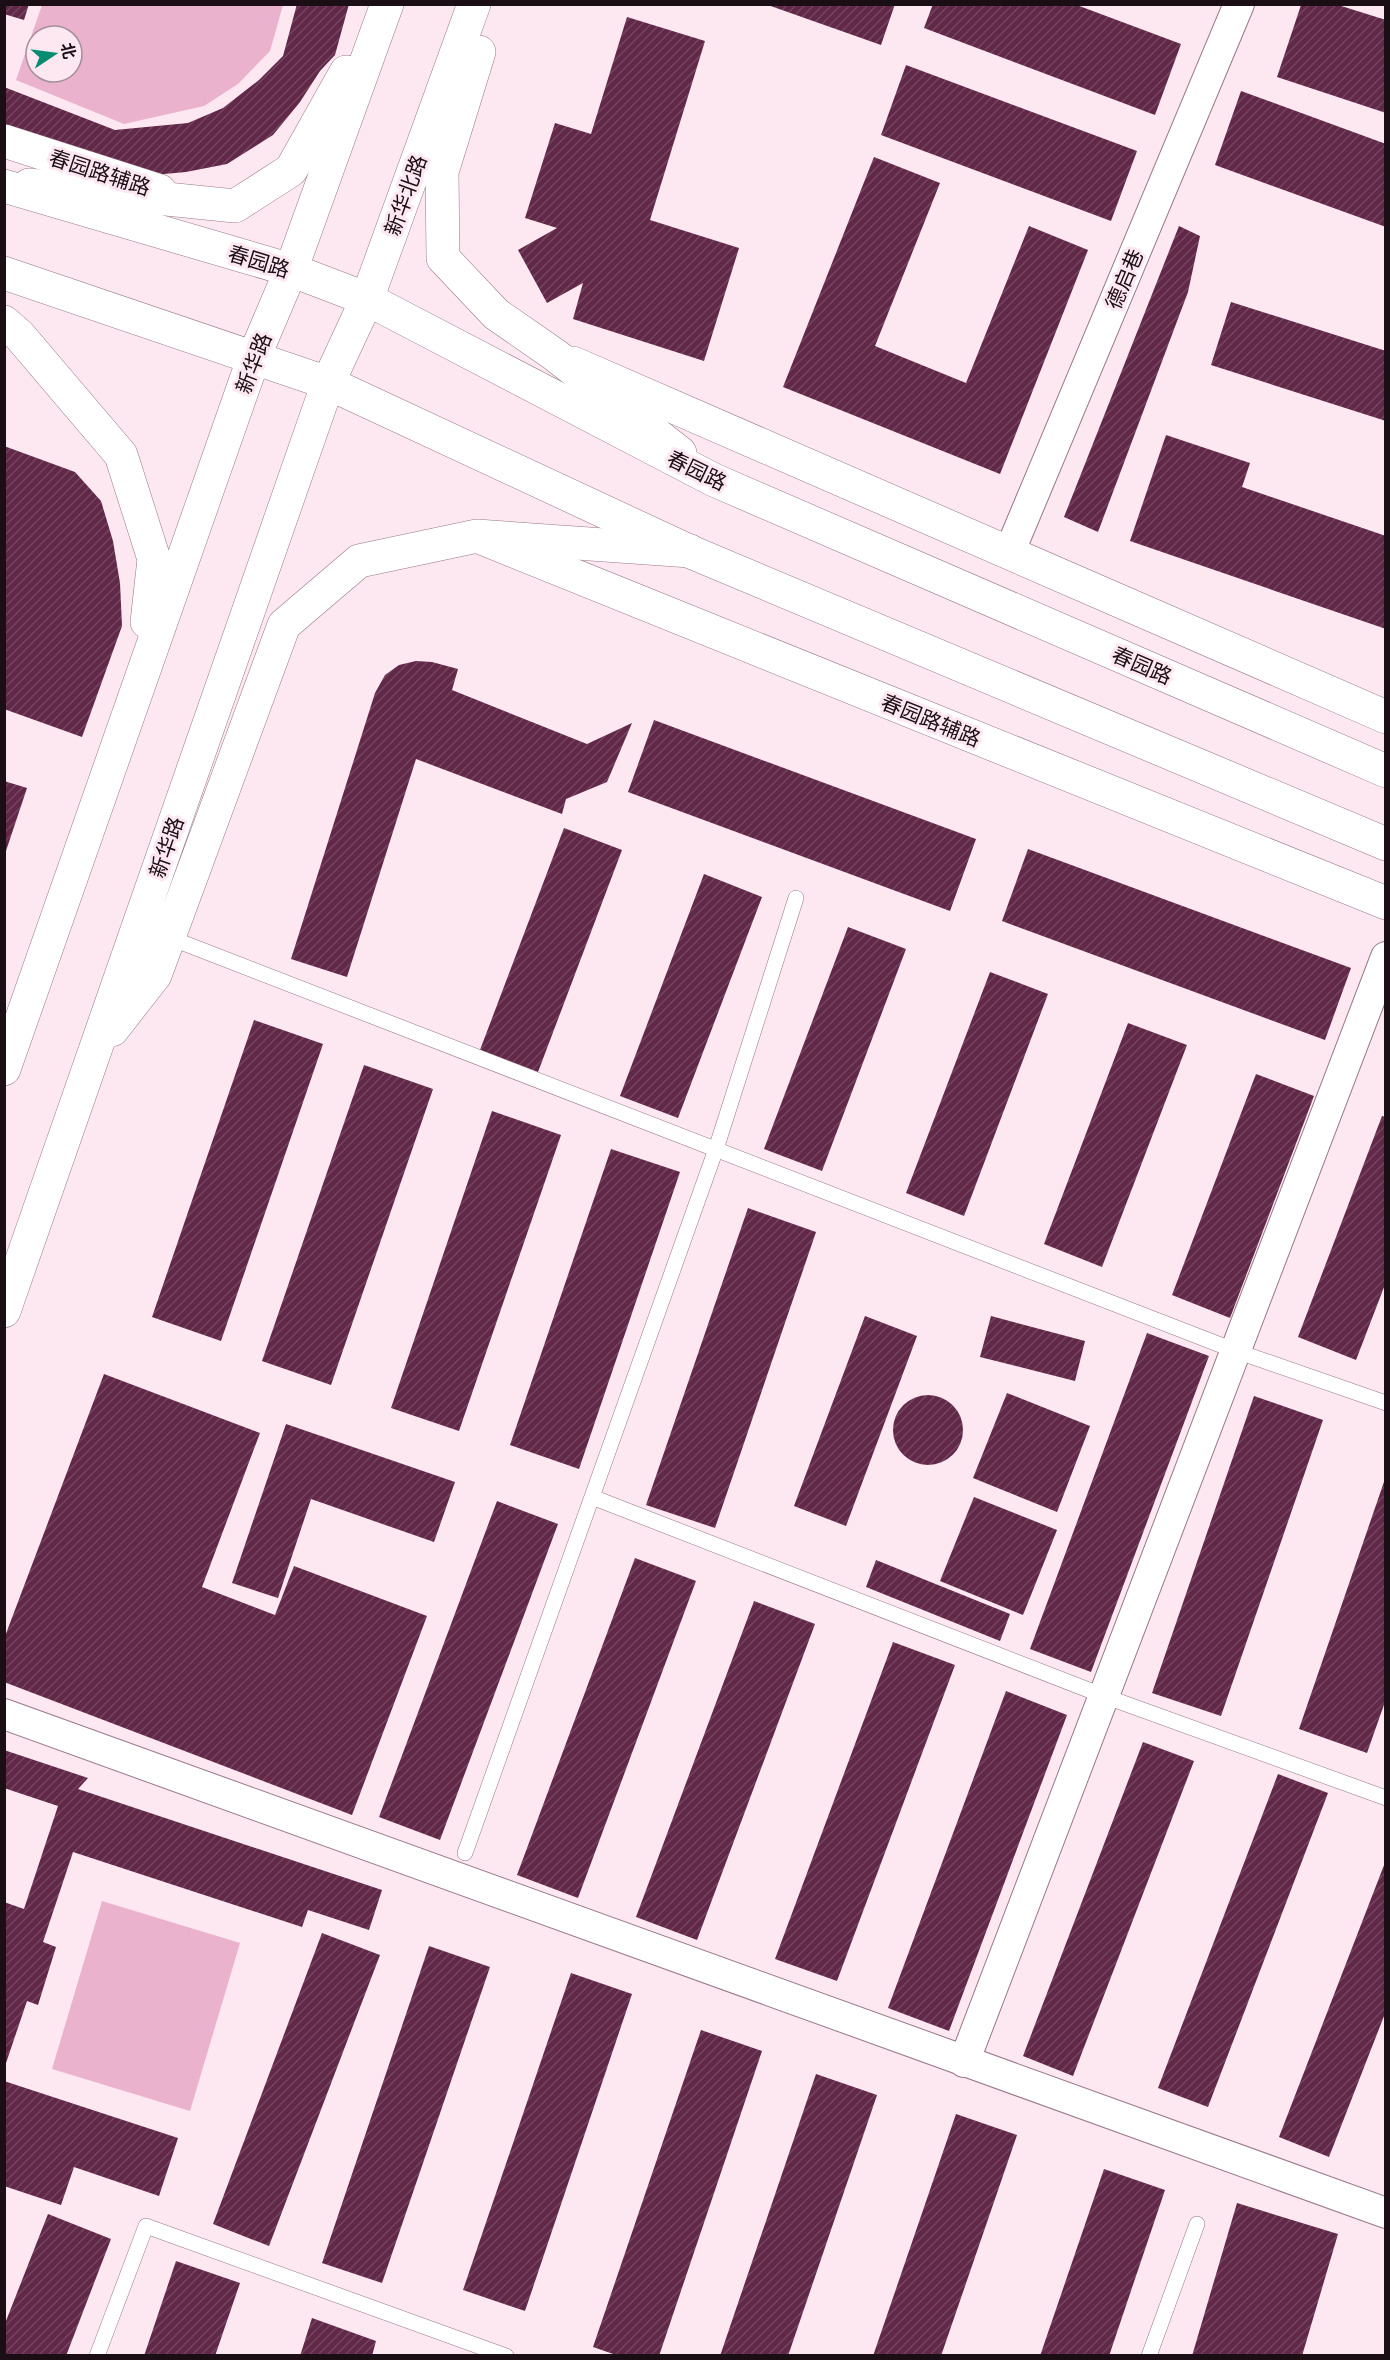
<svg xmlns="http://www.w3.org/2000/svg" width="1390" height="2360" viewBox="0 0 1390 2360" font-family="'IBM Plex Serif','Noto Sans SC',serif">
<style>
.park{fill:#ebb2ce;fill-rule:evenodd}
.building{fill:url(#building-hatch)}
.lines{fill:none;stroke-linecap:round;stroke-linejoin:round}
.service-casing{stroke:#987888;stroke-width:16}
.minor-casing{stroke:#987888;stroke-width:32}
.tertiary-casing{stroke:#987888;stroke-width:34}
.secondary-casing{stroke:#987888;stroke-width:34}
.primary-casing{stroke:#987888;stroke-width:34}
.service{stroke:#fff;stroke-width:15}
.minor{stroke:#fff;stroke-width:30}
.tertiary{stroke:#fff;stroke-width:33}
.secondary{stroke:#fff;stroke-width:33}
.primary{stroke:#fff;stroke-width:33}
.labels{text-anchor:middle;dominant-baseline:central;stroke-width:6;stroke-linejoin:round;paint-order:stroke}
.street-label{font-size:21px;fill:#1b0f15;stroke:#fde7f1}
</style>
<defs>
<pattern id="building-hatch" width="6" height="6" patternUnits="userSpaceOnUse" patternTransform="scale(1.5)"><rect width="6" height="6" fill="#612848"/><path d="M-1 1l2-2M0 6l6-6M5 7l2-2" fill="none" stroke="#73455f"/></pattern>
</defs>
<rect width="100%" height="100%" fill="#fde7f1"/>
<!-- park -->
<path class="park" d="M 42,5 L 42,4 L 283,5 L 270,51 L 238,84 L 204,106 L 124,124 L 16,80 ZM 36,36 L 72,36 L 72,72 L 36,72 Z
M 102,1901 L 240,1943 L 190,2111 L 52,2069 Z"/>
<!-- building -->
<path class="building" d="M 4,4 L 29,4 L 24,20 L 4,14 Z
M 297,4 L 349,4 L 335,55 L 320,71 L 300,102 L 273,135 L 227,164 L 186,172 L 142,176 L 4,130 L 4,87 L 115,130 L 188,123 L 223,108 L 259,80 L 283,56 Z
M 765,4 L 895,4 L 881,45 Z
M 933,4 L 1074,4 L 1181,44 L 1155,115 L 924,28 Z
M 1301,5 L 1338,5 L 1386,20 L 1386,113 L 1277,77 Z
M 627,17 L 705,41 L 650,220 L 739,248 L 704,361 L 573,319 L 583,283 L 547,303 L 518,250 L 557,228 L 525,218 L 555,123 L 591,134 Z
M 906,65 L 1137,151 L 1111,221 L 881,135 Z
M 1241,91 L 1386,144 L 1386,227 L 1215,165 Z
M 874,157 L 940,183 L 875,346 L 966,383 L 1029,226 L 1088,250 L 1000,474 L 783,387 Z
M 1179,226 L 1200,236 L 1188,292 L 1098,532 L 1064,517 Z
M 1231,302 L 1386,351 L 1386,421 L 1211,365 Z
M 1166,435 L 1250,463 L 1242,487 L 1386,536 L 1386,629 L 1130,541 Z
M 4,446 L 75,472 L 101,501 L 113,541 L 120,583 L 122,626 L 82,737 L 4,709 Z
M 416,661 L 432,662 L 458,669 L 452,690 L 587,744 L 632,723 L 607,782 L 566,799 L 562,814 L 416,759 L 347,977 L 291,959 L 375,693 L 385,675 L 399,665 Z
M 654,720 L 976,839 L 950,911 L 628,792 Z
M 4,781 L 27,788 L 5,854 L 4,854 Z
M 564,828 L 622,850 L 538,1072 L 480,1050 Z
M 1028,849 L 1351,968 L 1325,1040 L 1002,921 Z
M 704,874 L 762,897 L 678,1118 L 620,1096 Z
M 848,927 L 906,949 L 822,1171 L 764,1149 Z
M 990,972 L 1048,994 L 964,1216 L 906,1193 Z
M 254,1020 L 323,1044 L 221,1341 L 152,1317 Z
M 1128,1023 L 1187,1045 L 1102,1267 L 1044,1244 Z
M 364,1065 L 433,1089 L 331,1385 L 262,1361 Z
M 1256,1074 L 1314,1096 L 1230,1318 L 1172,1295 Z
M 492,1111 L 561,1135 L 459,1431 L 391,1408 Z
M 1382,1116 L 1386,1117 L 1386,1282 L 1356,1360 L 1298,1337 Z
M 611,1149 L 680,1172 L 579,1469 L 510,1445 Z
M 748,1208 L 816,1232 L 715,1528 L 646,1505 Z
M 865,1316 L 917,1336 L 846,1526 L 794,1506 Z
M 991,1316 L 1085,1341 L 1075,1381 L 980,1357 Z
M 1147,1333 L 1209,1356 L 1091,1672 L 1030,1649 Z
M 104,1374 L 260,1433 L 202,1587 L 275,1615 L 294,1566 L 427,1616 L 352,1815 L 4,1682 L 4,1639 Z
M 1007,1393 L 1090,1426 L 1057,1512 L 973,1478 Z
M893 1430a35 35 0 1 1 70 0a35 35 0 1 1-70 0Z
M 1254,1396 L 1323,1420 L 1221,1716 L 1152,1693 Z
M 286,1424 L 455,1482 L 434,1542 L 311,1499 L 278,1598 L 232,1583 Z
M 1386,1476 L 1386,1699 L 1367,1753 L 1299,1729 Z
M 974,1497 L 1057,1530 L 1023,1615 L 940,1581 Z
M 497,1501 L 558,1524 L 440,1840 L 379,1817 Z
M 635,1558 L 696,1581 L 578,1898 L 517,1875 Z
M 876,1560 L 1010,1614 L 1000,1641 L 866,1587 Z
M 754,1601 L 815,1624 L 697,1940 L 636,1917 Z
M 893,1642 L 955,1665 L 837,1981 L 775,1959 Z
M 1006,1691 L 1067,1715 L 949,2031 L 888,2008 Z
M 1143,1742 L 1194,1761 L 1073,2076 L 1023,2056 Z
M 4,1750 L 88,1778 L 78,1789 L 382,1890 L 369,1930 L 308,1910 L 302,1927 L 73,1852 L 43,1942 L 56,1947 L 38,2005 L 27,2001 L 4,2069 L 4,1902 L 24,1909 L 58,1806 L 4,1788 Z
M 1278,1774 L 1328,1793 L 1208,2107 L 1158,2088 Z
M 1386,1860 L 1386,2011 L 1329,2157 L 1279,2137 Z
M 322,1933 L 380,1955 L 269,2246 L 213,2224 Z
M 429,1946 L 490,1967 L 382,2283 L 322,2263 Z
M 571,1973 L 632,1994 L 525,2311 L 463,2290 Z
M 701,2030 L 762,2051 L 659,2356 L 619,2356 L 593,2347 Z
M 816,2074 L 877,2095 L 788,2356 L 720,2356 Z
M 4,2081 L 178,2138 L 159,2196 L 74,2167 L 61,2205 L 4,2186 Z
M 956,2114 L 1017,2135 L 941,2356 L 873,2356 Z
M 1104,2169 L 1165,2190 L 1109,2356 L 1040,2356 Z
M 1237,2203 L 1338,2234 L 1302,2356 L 1192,2356 Z
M 48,2214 L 111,2239 L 66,2356 L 4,2356 L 4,2326 Z
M 176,2261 L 240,2283 L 215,2356 L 144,2356 Z
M 312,2318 L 376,2341 L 372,2356 L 300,2356 Z"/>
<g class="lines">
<!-- service casing -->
<g class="service-casing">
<path id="service" d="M 168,937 L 1236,1351 L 1386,1403
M 592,1497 L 1104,1696 L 1386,1798
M 465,1853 L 716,1149 L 796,898
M 97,2356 L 146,2226 L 506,2356
M 1149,2356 L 1197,2224"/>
</g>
<!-- minor casing -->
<g class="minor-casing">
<path id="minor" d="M 1009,553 L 1239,4
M 4,1714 L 1386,2213
M 964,2062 L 1386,957"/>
</g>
<!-- tertiary casing -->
<g class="tertiary-casing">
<path id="tertiary" d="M 4,141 L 160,191
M 573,363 L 1386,717
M 484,539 L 1386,903"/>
</g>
<!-- secondary casing -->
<g class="secondary-casing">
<path id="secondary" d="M 479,52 L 442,172 L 443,258 L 496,314 L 555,355 L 680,453
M 29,185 L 235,206 L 291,170 L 346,72
M 4,322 L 19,335 L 121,455 L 154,559 L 147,622
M 112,1030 L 155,975 L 284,625 L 359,561 L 477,536 L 690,551
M 4,1069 L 254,357 L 291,270 L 387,4
M 4,1311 L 328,383 L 367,299 L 474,4"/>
</g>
<!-- primary casing -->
<g class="primary-casing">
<path id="primary" d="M 4,186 L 291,270 L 367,299 L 714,480 L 1386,771
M 4,273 L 328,383 L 691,552 L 1386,844"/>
</g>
<!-- service -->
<use href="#service" class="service"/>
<!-- minor -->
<use href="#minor" class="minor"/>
<!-- tertiary -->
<use href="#tertiary" class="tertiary"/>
<!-- secondary -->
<use href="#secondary" class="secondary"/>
<!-- primary -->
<use href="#primary" class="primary"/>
</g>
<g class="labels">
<!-- street labels -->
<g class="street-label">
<text transform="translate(100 172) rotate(18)">春园路辅路</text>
<text transform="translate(405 195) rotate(-70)">新华北路</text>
<text transform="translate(259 261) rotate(17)">春园路</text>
<text transform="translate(1124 279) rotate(-67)">德启巷</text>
<text transform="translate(253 363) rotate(-69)">新华路</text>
<text transform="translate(697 470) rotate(26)">春园路</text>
<text transform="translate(1142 665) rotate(23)">春园路</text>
<text transform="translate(931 720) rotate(22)">春园路辅路</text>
<text transform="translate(166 847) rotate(-71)">新华路</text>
</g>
</g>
<!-- border -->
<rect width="1390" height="2360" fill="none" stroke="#1b0f15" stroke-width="12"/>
<!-- north arrow -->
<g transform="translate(54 54) rotate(77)"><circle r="28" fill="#fde7f1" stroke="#a39199" stroke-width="1.5"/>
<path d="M0-4.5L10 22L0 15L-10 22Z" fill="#088c72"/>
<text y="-9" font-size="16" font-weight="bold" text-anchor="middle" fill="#1b0f15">北</text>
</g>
</svg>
